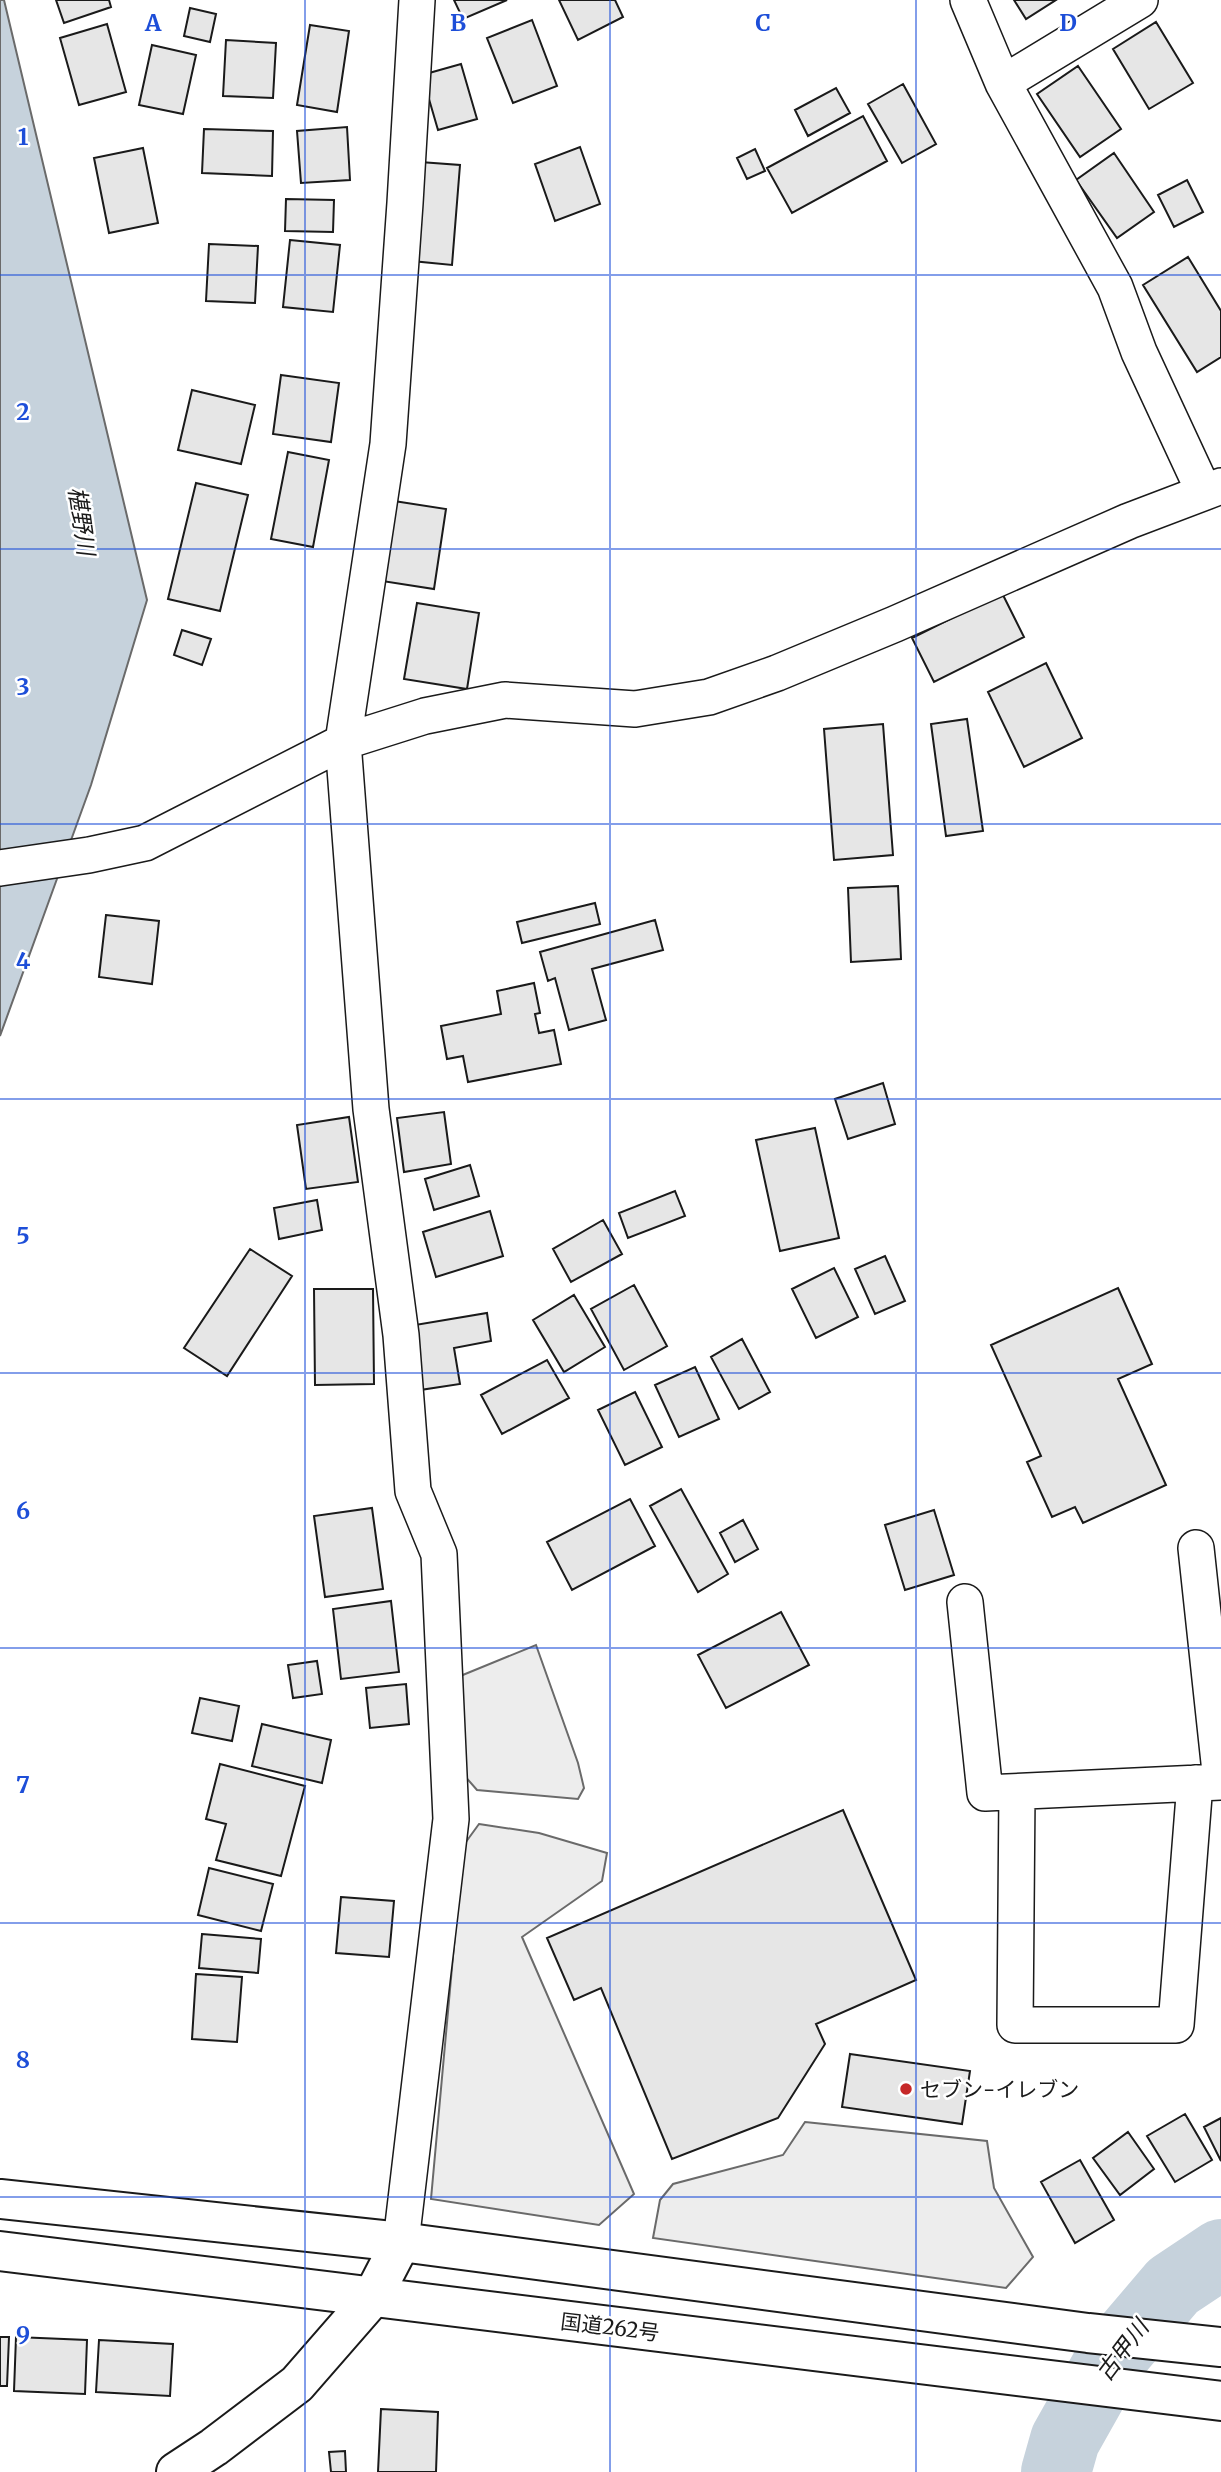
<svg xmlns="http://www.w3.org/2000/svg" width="1221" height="2472" viewBox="0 0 1221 2472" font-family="Merriweather,'Noto Sans JP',serif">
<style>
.parking{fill:#ededed;stroke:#6a6a6a;stroke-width:2}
.water{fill:#c6d2dc;stroke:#6a6a6a;stroke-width:2}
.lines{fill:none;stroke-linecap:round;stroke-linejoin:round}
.river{stroke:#c6d2dc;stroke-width:70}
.building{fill:#e6e6e6;stroke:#1a1a1a;stroke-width:2}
.minor-casing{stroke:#1a1a1a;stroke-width:38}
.secondary-casing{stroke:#1a1a1a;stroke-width:42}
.trunk-casing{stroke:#1a1a1a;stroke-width:42}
.minor{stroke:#fff;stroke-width:35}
.secondary{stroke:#fff;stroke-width:38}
.trunk{stroke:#fff;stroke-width:38}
.grid{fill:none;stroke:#1d4ed8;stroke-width:2;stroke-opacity:0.55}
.poi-dot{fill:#c62828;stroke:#fff;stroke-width:2.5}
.labels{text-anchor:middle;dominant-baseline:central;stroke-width:5;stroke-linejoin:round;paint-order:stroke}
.poi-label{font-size:21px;fill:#1a1a1a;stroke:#fff;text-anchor:start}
.street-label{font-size:21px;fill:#1a1a1a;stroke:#fff}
.water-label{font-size:23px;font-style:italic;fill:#1a1a1a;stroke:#fff}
.grid-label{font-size:23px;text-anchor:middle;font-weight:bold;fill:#1d4ed8;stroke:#fff;stroke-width:5;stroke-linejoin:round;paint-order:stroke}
</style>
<rect width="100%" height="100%" fill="#fff"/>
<!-- parking -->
<path class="parking" d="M 536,1645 L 578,1763 L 584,1788 L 578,1799 L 477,1790 L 456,1766 L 453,1679 Z
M 479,1824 L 539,1833 L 607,1853 L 602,1881 L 522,1937 L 634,2194 L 599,2225 L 431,2199 L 463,1846 Z
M 805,2122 L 987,2141 L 994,2188 L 1033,2257 L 1006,2288 L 653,2238 L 660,2200 L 673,2184 L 783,2155 Z"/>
<!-- water -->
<path class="water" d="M 0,0 L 4,0 L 147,600 L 91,785 L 0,1036 Z"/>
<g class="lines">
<!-- river -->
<path class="river" d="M 1056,2472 L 1065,2440 L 1110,2360 L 1173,2286 L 1221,2254"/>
</g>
<!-- building -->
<path class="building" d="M 56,0 L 109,0 L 111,7 L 64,23 Z
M 454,0 L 507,0 L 463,19 Z
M 559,0 L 615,0 L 623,17 L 578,40 Z
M 1014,0 L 1056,0 L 1026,19 Z
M 190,8 L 216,14 L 210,42 L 184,36 Z
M 532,20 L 557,86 L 513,103 L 487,38 Z
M 1156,22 L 1193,83 L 1149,109 L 1113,49 Z
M 107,24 L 126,92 L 79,105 L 60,38 Z
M 310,25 L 349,31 L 337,112 L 297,105 Z
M 226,40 L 276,43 L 273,98 L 223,96 Z
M 152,45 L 196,55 L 183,114 L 139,105 Z
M 461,64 L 477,119 L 438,130 L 422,75 Z
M 1078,66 L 1121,129 L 1080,157 L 1037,94 Z
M 903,84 L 936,144 L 902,163 L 868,104 Z
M 836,88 L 850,113 L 808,136 L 795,110 Z
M 863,116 L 887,161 L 792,213 L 767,168 Z
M 347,127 L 350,180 L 301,183 L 297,131 Z
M 204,129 L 273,131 L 272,176 L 202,173 Z
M 580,147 L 600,204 L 555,221 L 535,164 Z
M 143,148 L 158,223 L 109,233 L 94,158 Z
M 755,149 L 765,171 L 747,179 L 737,158 Z
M 1114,153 L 1154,212 L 1117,238 L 1076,180 Z
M 420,162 L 460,165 L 452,265 L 412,261 Z
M 1187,180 L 1203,212 L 1174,227 L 1158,195 Z
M 286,199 L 334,200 L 333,232 L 285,231 Z
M 290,240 L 340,245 L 333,312 L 283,307 Z
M 209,244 L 258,246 L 255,303 L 206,301 Z
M 1188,257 L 1221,311 L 1221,357 L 1197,372 L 1143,285 Z
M 281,375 L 339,383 L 331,442 L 273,434 Z
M 192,390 L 255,405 L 241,464 L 178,450 Z
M 288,452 L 329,460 L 313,547 L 271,539 Z
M 196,483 L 248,495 L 220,611 L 168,599 Z
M 394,501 L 446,509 L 434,589 L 382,581 Z
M 1002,593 L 1024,637 L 934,682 L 912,638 Z
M 417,603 L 479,613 L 467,689 L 404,679 Z
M 182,630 L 211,639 L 202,665 L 174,655 Z
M 1046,663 L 1082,738 L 1024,767 L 988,692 Z
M 967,719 L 983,831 L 946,836 L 931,724 Z
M 883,724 L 893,855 L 834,860 L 824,729 Z
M 898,886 L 901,959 L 851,962 L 848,888 Z
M 595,903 L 600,924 L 522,943 L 517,922 Z
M 106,915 L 159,921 L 152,984 L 99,977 Z
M 655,920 L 663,950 L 592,969 L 606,1020 L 569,1030 L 555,978 L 548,981 L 540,952 Z
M 534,983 L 540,1013 L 535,1014 L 539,1033 L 554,1030 L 561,1064 L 468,1082 L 463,1056 L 447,1059 L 441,1026 L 501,1014 L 497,991 Z
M 883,1083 L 895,1124 L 848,1139 L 835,1099 Z
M 444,1112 L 451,1164 L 404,1172 L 397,1118 Z
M 349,1117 L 358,1182 L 306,1189 L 297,1125 Z
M 815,1128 L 839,1238 L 780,1251 L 756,1140 Z
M 470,1165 L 479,1196 L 434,1210 L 425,1179 Z
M 675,1191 L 685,1216 L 628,1238 L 619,1213 Z
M 317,1200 L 322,1230 L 279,1239 L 274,1208 Z
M 490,1211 L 503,1256 L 436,1277 L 423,1232 Z
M 603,1220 L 622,1254 L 571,1282 L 553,1249 Z
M 250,1249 L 292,1276 L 227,1376 L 184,1348 Z
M 885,1256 L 905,1301 L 875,1314 L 855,1269 Z
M 834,1268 L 858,1317 L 816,1338 L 792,1289 Z
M 634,1285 L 667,1346 L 624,1370 L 591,1309 Z
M 1118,1288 L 1152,1364 L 1118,1379 L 1166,1485 L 1083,1523 L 1075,1507 L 1052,1517 L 1027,1462 L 1041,1456 L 991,1345 Z
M 314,1289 L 373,1289 L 374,1384 L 315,1385 Z
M 574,1295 L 605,1347 L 564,1372 L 533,1320 Z
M 487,1313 L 491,1341 L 454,1348 L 460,1384 L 420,1390 L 409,1326 Z
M 742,1339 L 770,1392 L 739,1409 L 711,1357 Z
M 547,1360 L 569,1398 L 502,1434 L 481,1395 Z
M 695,1367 L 719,1419 L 679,1437 L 655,1385 Z
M 635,1392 L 662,1447 L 625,1465 L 598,1410 Z
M 681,1489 L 728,1574 L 698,1592 L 650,1506 Z
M 630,1499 L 655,1546 L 572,1590 L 547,1542 Z
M 372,1508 L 383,1589 L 325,1597 L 314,1516 Z
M 934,1510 L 954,1575 L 905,1590 L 885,1525 Z
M 743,1520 L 758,1549 L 735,1562 L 720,1533 Z
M 391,1601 L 399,1672 L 341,1679 L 333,1609 Z
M 781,1612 L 809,1665 L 726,1708 L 698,1655 Z
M 317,1661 L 322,1694 L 293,1698 L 288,1665 Z
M 406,1684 L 409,1724 L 370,1728 L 366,1688 Z
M 200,1698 L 239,1706 L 232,1741 L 192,1733 Z
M 262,1724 L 331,1740 L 322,1783 L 252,1766 Z
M 220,1764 L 305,1786 L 281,1876 L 216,1860 L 226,1824 L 206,1819 Z
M 843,1810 L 916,1980 L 816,2024 L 825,2044 L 778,2118 L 672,2159 L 601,1988 L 574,2000 L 547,1938 Z
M 209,1868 L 273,1884 L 261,1931 L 198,1915 Z
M 341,1897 L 394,1901 L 389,1957 L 336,1953 Z
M 202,1934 L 261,1939 L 258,1973 L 199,1968 Z
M 196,1974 L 242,1977 L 237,2042 L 192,2039 Z
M 850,2054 L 970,2071 L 962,2124 L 842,2107 Z
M 1185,2114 L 1212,2160 L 1175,2182 L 1147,2136 Z
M 1221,2118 L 1221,2161 L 1204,2127 Z
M 1128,2132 L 1154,2169 L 1120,2195 L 1093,2158 Z
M 1080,2160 L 1114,2220 L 1075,2243 L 1041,2182 Z
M 0,2337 L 9,2337 L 7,2386 L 0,2386 Z
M 16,2337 L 87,2340 L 85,2394 L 14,2391 Z
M 99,2340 L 173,2344 L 170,2396 L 96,2392 Z
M 381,2409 L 438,2412 L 436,2472 L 378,2472 Z
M 345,2451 L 346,2472 L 331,2472 L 329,2452 Z"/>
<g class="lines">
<!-- minor casing -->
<g class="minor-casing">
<path id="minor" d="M 968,0 L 1003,83 L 1115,287 L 1139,352 L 1204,492
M 1003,83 L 1140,0
M 0,868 L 89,855 L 145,843 L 343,742 L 425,716 L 505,700 L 635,709 L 709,697 L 777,673 L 895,624 L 1129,521 L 1221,486
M 1196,1548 L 1221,1781
M 965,1602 L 985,1793 L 1221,1782
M 1017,1792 L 1015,2025 L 1176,2025 L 1195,1783
M 401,2242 L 451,1819 L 439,1554 L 413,1491 L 401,1335 L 371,1109 L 343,742 L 388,444 L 405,203 L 417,0"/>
</g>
<!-- secondary casing -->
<g class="secondary-casing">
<path id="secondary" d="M 176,2472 L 214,2447 L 297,2384 L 372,2298 L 401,2242"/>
</g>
<!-- trunk casing -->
<g class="trunk-casing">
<path id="trunk" d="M 0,2199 L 401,2242 L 1088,2333 L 1221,2347
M 0,2251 L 1221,2401"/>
</g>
<!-- minor -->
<use href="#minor" class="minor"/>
<!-- secondary -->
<use href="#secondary" class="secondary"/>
<!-- trunk -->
<use href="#trunk" class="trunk"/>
</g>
<!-- grid -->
<path class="grid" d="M 305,0 L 305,2472M 610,0 L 610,2472M 916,0 L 916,2472M 0,275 L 1221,275M 0,549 L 1221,549M 0,824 L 1221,824M 0,1099 L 1221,1099M 0,1373 L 1221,1373M 0,1648 L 1221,1648M 0,1923 L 1221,1923M 0,2197 L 1221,2197"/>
<!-- markers -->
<circle class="poi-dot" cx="906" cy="2089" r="7"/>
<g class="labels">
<!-- poi labels -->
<g class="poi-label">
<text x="920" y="2089">セブン-イレブン</text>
</g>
<!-- street labels -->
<g class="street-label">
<text transform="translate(610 2327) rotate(7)">国道262号</text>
</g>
<!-- water labels -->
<g class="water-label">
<text transform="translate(82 521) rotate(82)">椹野川</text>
<text transform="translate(1122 2350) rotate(-53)">古甲川</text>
</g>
</g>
<g class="grid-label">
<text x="153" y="31">A</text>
<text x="458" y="31">B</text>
<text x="763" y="31">C</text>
<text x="1068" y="31">D</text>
<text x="23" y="145">1</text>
<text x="23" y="420">2</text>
<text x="23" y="695">3</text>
<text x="23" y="969">4</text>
<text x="23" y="1244">5</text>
<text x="23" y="1519">6</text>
<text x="23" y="1793">7</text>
<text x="23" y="2068">8</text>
<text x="23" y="2343">9</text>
</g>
</svg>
